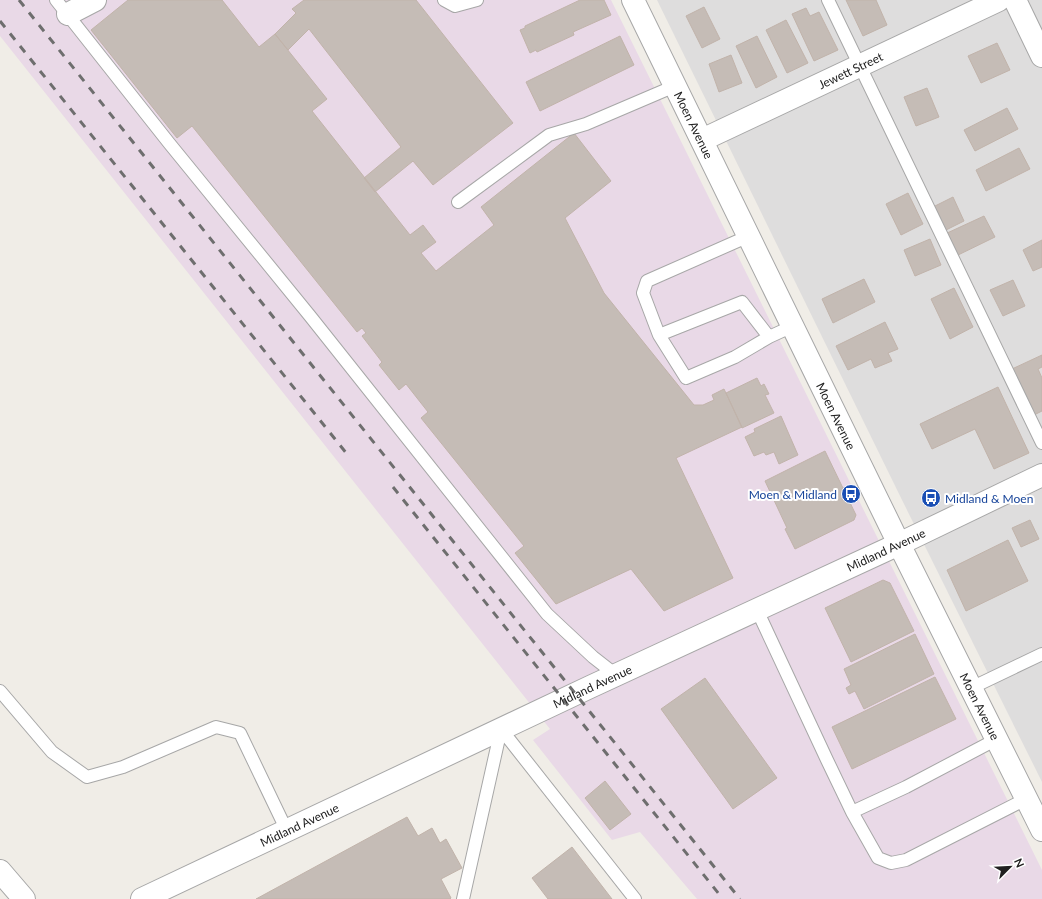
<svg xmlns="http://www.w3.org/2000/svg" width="1042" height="899" viewBox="0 0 1042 899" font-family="Lato,sans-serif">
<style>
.residential{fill:#dedddd}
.industrial{fill:#e9d9e7}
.building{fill:#c5bcb6;stroke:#c1b3aa}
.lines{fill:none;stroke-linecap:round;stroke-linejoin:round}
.service-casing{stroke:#a7a7a7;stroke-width:14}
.minor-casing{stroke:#a7a7a7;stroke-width:24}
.tertiary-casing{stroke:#a7a7a7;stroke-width:24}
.service{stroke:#fff;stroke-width:12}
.minor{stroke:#fff;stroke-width:22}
.tertiary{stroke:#fff;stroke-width:22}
.rail{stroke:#6e6e6e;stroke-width:3;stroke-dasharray:8 8;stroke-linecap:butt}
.labels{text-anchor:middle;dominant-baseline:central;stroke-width:4;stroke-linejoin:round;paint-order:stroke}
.street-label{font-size:12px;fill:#202020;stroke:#fff}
.transit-label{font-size:12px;fill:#164399;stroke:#fff;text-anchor:end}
</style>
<rect width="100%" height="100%" fill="#f0ede7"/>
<!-- residential -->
<path class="residential" d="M 657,0 L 1042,0 L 1042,782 L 903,502 Z"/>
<!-- industrial -->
<path class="industrial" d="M 0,0 L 611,0 L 1042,870 L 1042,899 L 697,899 L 640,832 L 612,840 L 533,740 L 550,729 L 0,36 Z"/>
<!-- building -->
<path class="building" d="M 128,0 L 222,0 L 259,47 L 275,34 L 327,99 L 312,111 L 410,235 L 423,225 L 436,242 L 421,253 L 436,271 L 494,225 L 481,207 L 574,133 L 611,181 L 565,218 L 604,293 L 694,405 L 703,405 L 714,400 L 712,395 L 724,389 L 742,427 L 676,458 L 733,578 L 664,611 L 631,569 L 556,604 L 515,553 L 524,546 L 421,418 L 428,412 L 406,384 L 399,390 L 379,365 L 382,362 L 362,336 L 366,333 L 362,328 L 357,332 L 192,126 L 177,138 L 91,30 Z
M 304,0 L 416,0 L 513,123 L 433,185 L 413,161 L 375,192 L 364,178 L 401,147 L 309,29 L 288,50 L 275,34 L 296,13 L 292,9 Z
M 580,0 L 604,0 L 611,15 L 573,32 L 574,35 L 537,52 L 536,50 L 530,53 L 520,30 L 525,28 L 525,26 Z
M 846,0 L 876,0 L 887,25 L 863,36 Z
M 704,7 L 720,39 L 702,48 L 686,16 Z
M 806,8 L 810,16 L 819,12 L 838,50 L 814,61 L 792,14 Z
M 786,20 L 808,63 L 787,73 L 766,30 Z
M 620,36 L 634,65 L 540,111 L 526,82 Z
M 757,36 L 777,77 L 756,88 L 736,46 Z
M 997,43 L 1010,70 L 981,83 L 968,56 Z
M 731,55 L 742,83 L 719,92 L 709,64 Z
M 927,88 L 939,117 L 916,126 L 904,97 Z
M 1007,108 L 1018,129 L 975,151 L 964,130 Z
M 1019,148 L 1030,169 L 986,191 L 976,170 Z
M 908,193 L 923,224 L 901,235 L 886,204 Z
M 953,197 L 964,221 L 944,231 L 933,207 Z
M 984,216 L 995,237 L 956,256 L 945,234 Z
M 930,239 L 941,265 L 915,276 L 904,250 Z
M 1042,240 L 1042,267 L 1033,271 L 1023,250 Z
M 864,279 L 875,302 L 833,323 L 822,299 Z
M 1013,280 L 1025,306 L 1003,316 L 990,290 Z
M 954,288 L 973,327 L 950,339 L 931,299 Z
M 885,322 L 898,349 L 888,353 L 892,361 L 875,368 L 871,359 L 848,370 L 836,346 Z
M 1042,355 L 1042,367 L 1038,369 L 1042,378 L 1042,411 L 1034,415 L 1012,369 Z
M 757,378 L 761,386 L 764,384 L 769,394 L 765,395 L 774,413 L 742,428 L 726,393 Z
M 998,387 L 1029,453 L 994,469 L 975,429 L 932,449 L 920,424 Z
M 781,416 L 798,455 L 779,464 L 774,452 L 766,455 L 764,452 L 754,456 L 745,437 L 755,432 L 754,429 Z
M 825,451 L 856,515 L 854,520 L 795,549 L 785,529 L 787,528 L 765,481 Z
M 1030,520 L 1039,539 L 1021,547 L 1012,528 Z
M 1008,540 L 1028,581 L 966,611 L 947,570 Z
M 883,580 L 890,583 L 914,631 L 851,662 L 825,608 Z
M 915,634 L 934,674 L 864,709 L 855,691 L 849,694 L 846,688 L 851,685 L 844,669 Z
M 935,677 L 956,719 L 852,769 L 832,727 Z
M 705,678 L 777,778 L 733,809 L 661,709 Z
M 605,781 L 631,814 L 610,830 L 585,798 Z
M 407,817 L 418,836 L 432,828 L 440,843 L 446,839 L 462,868 L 441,879 L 451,898 L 450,899 L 256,899 Z
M 572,847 L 612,899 L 548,899 L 532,878 Z"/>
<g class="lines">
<!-- service casing -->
<g class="service-casing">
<path id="service" d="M 56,0 L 169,143 L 310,316 L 547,614 L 593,657 L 616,675
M 444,0 L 455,6 L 477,0
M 828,0 L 1042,443
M 458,202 L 549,135 L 586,124 L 675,86
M 749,236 L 647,281 L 643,293 L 659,335 L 742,302 L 769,337
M 659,335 L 686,378 L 735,357 L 769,337 L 793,326
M 757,610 L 827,760 L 852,812 L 906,787 L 997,739
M 971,688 L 1042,654
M 0,691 L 52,752 L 87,777 L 123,767 L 216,727 L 240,733 L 287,831
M 501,729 L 635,899
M 852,812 L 878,858 L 891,863 L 906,860 L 1026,799
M 463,899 L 501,729"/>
</g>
<!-- minor casing -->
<g class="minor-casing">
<g id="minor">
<path d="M 1015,0 L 1042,56"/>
<path d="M 68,14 L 95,0"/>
<path id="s1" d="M 702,140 L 999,0"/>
<path d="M 0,871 L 24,899"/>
<path id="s2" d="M 142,899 L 590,687 L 899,544"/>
</g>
</g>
<!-- tertiary casing -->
<g class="tertiary-casing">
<g id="tertiary">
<path id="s3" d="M 633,0 L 899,544 L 1042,830"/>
<path d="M 899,544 L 1042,475"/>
</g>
</g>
<!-- service -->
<use href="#service" class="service"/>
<!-- minor -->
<use href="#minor" class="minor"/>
<!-- tertiary -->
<use href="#tertiary" class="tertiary"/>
<!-- rail -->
<path class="rail" d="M 19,0 L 740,899
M 0,21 L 347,454
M 393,487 L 723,899"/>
</g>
<!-- icons -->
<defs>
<g id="bus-disc" transform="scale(1)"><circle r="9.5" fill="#1a4fb4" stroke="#fff"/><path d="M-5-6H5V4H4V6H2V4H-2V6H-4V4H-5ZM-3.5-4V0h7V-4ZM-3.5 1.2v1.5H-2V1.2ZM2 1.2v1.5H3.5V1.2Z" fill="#fff"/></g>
</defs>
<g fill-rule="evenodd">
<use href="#bus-disc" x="851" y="494"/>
<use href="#bus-disc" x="931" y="498"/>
</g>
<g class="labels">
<!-- street labels -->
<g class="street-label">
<text stroke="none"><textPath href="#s1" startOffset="164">Jewett Street</textPath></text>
<text stroke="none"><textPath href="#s3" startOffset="139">Moen Avenue</textPath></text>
<text stroke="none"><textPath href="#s3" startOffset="463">Moen Avenue</textPath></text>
<text transform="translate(886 550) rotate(-25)">Midland Avenue</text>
<text stroke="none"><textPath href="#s2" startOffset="498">Midland Avenue</textPath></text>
<text stroke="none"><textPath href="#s3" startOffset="787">Moen Avenue</textPath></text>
<text stroke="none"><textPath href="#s2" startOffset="174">Midland Avenue</textPath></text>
</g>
<!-- transit labels -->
<g class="transit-label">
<text x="837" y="494">Moen &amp; Midland</text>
<text x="945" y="498" text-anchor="start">Midland &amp; Moen</text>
</g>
</g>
<!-- north arrow -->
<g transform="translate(1010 867) rotate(66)" stroke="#ffffff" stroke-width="3" paint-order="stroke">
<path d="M0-3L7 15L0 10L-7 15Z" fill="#202020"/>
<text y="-6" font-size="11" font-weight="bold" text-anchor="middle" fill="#202020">N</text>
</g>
</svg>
